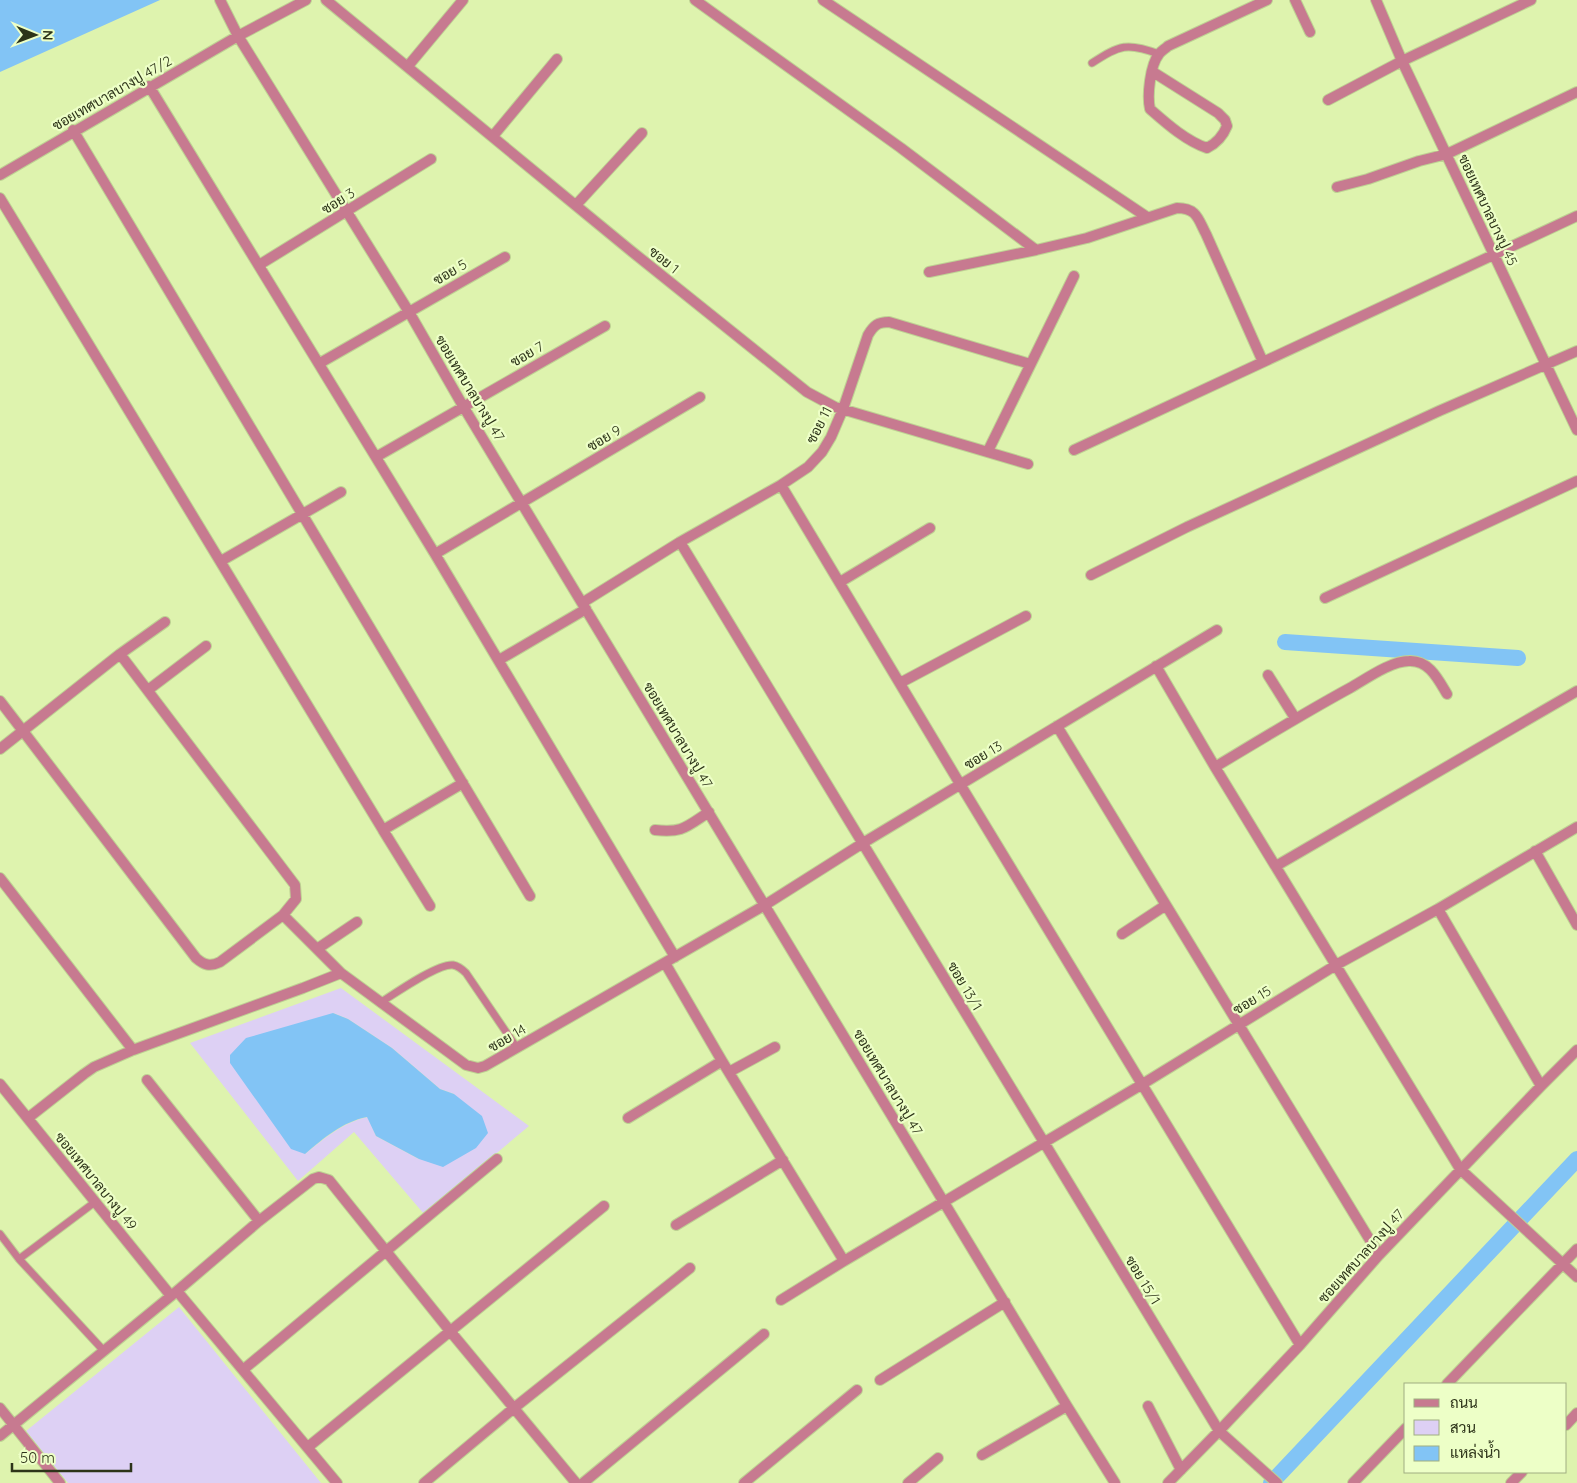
<svg xmlns="http://www.w3.org/2000/svg" width="1577" height="1483" viewBox="0 0 1577 1483" font-family="Quicksand,Sarabun,sans-serif">
<style>
.green{fill:#ddd0f4;fill-rule:evenodd}
.water{fill:#82c4f5}
.lines{fill:none;stroke-linecap:round;stroke-linejoin:round}
.canal{stroke:#82c4f5;stroke-width:16}
.service-casing{stroke:#bed193;stroke-width:9}
.minor-casing{stroke:#bed193;stroke-width:12}
.service{stroke:#c77a90;stroke-width:7}
.minor{stroke:#c77a90;stroke-width:10}
.labels{text-anchor:middle;dominant-baseline:central;stroke-width:4.5;stroke-linejoin:round;paint-order:stroke}
.street-label{font-size:14px;fill:#2d3419;stroke:#edffc7}
</style>
<rect width="100%" height="100%" fill="#def3ae"/>
<!-- green -->
<path class="green" d="M 341,988 L 529,1126 L 424,1214 L 354,1132 L 298,1181 L 190,1043 ZM 333,1013 L 348,1019 L 392,1048 L 440,1089 L 454,1094 L 419,1159 L 376,1136 L 368,1117 C 343,1122 325,1138 305,1154 Z
M 179,1307 L 321,1483 L 68,1483 L 26,1431 Z"/>
<!-- water -->
<path class="water" d="M 0,0 L 160,0 L 0,72 Z
M 333,1013 L 348,1019 L 392,1048 L 440,1089 L 454,1094 L 482,1116 L 488,1133 L 476,1148 L 443,1167 L 419,1159 L 376,1136 L 367,1117 C 342,1122 324,1138 305,1154 L 291,1149 L 230,1063 L 230,1055 L 246,1038 Z"/>
<g class="lines">
<!-- canal -->
<path class="canal" d="M 1285,642 L 1518,658
M 1271,1483 L 1577,1159"/>
<!-- service casing -->
<g class="service-casing">
<path id="service" d="M 1092,63 C 1120,45 1127,42 1159,54
M 380,1003 C 394,994 438,963 453,965 C 458,966 463,970 466,973 L 517,1048
M 0,1234 L 19,1259 L 104,1351
M 19,1259 L 95,1202"/>
</g>
<!-- minor casing -->
<g class="minor-casing">
<path id="minor" d="M 220,0 L 238,36 L 409,312 L 463,406 L 1067,1406 L 1115,1483
M 326,0 L 630,250 L 807,392 L 835,407 L 1028,464
M 695,0 L 901,148 L 1036,250 L 1087,238 L 1177,208 C 1197,208 1198,219 1206,234 L 1263,362
M 823,0 L 1147,217
M 1295,0 L 1310,32
M 1376,0 L 1402,61 L 1577,430
M 408,66 L 463,0
M 1153,72 L 1218,113 L 1225,120 L 1227,126 C 1223,136 1217,143 1207,148 C 1186,141 1166,123 1150,109 C 1147,96 1150,65 1159,54 C 1161,51 1165,49 1168,46 L 1267,0
M 149,86 L 435,554 L 675,957
M 1328,100 L 1402,61 L 1531,0
M 73,130 L 530,896
M 493,136 L 557,59
M 0,175 L 238,36 L 306,0
M 1337,187 L 1368,179 L 1419,161 L 1447,154 L 1577,92
M 0,198 L 383,830 L 463,783
M 576,205 L 642,133
M 259,265 L 431,159
M 929,272 L 1036,250
M 320,363 L 505,257
M 1074,450 L 1577,216
M 988,451 L 1074,276
M 376,457 L 605,326
M 781,485 L 960,784 L 1300,1345
M 680,542 L 1219,1431 L 1277,1483
M 435,554 L 700,397
M 221,561 L 341,492
M 1091,575 L 1187,527 L 1439,411 L 1577,351
M 840,582 L 930,528
M 1325,598 L 1577,481
M 582,603 L 680,542 L 781,485 L 808,467 L 822,452 L 831,437 L 843,409 L 868,335 C 874,325 878,322 889,322 L 1030,364
M 120,654 L 165,622
M 499,660 L 586,609
M 1156,666 L 1215,767 L 1460,1169 L 1577,1277
M 1268,675 L 1295,718
M 900,683 L 1026,616
M 148,690 L 206,646
M 0,701 L 23,731 L 196,958 C 204,965 210,967 220,962 L 283,915 L 296,899 L 295,885 L 120,654 L 0,749
M 1057,726 L 1379,1255
M 1215,767 C 1260,740 1304,713 1350,688 C 1366,679 1391,661 1409,661 C 1429,660 1438,679 1447,694
M 383,830 L 430,906
M 655,830 C 683,833 686,827 709,812
M 1535,851 L 1577,925
M 1276,866 L 1577,691
M 0,878 L 133,1050
M 1438,909 L 1541,1086
M 283,915 L 341,973 L 466,1065 L 478,1068 L 485,1066 L 765,905 L 863,843 L 1217,630
M 1122,934 L 1166,905
M 317,949 L 357,922
M 665,963 L 722,1061 L 844,1261 L 1141,1085 L 1336,965 L 1438,909 L 1577,827
M 729,1072 L 775,1047
M 147,1080 L 259,1221
M 0,1084 L 171,1296
M 28,1118 L 84,1074 L 94,1067 L 133,1050 L 303,988 L 341,973
M 628,1118 L 722,1061
M 676,1225 L 783,1160
M 177,1291 L 337,1483
M 781,1300 L 844,1261
M 244,1369 L 497,1159
M 880,1380 L 1005,1302
M 1447,1384 L 1577,1249
M 1148,1406 L 1181,1470
M 0,1408 L 60,1483
M 1566,1425 L 1577,1413
M 0,1436 L 177,1291 L 259,1221 L 313,1179 L 319,1177 L 329,1180 L 450,1331 L 576,1483
M 308,1447 L 604,1206
M 982,1455 L 1067,1406
M 424,1483 L 514,1408 L 690,1268
M 583,1483 L 764,1334
M 744,1483 L 857,1390
M 908,1483 L 938,1458
M 1168,1483 L 1219,1431 L 1300,1345 L 1379,1255 L 1541,1086 L 1577,1050
M 1353,1483 L 1406,1428
M 1511,1483 L 1522,1472"/>
</g>
<!-- service -->
<use href="#service" class="service"/>
<!-- minor -->
<use href="#minor" class="minor"/>
</g>
<g class="labels">
<!-- street labels -->
<g class="street-label">
<text transform="translate(112 93) rotate(-30)">ซอยเทศบาลบางปู 47/2</text>
<text transform="translate(338 201) rotate(-32)">ซอย 3</text>
<text transform="translate(1488 210) rotate(65)">ซอยเทศบาลบางปู 45</text>
<text transform="translate(664 260) rotate(39)">ซอย 1</text>
<text transform="translate(450 272) rotate(-30)">ซอย 5</text>
<text transform="translate(527 354) rotate(-30)">ซอย 7</text>
<text transform="translate(470 388) rotate(59)">ซอยเทศบาลบางปู 47</text>
<text transform="translate(819 425) rotate(-63)">ซอย 11</text>
<text transform="translate(604 438) rotate(-31)">ซอย 9</text>
<text transform="translate(678 735) rotate(59)">ซอยเทศบาลบางปู 47</text>
<text transform="translate(983 755) rotate(-31)">ซอย 13</text>
<text transform="translate(965 986) rotate(59)">ซอย 13/1</text>
<text transform="translate(1252 1000) rotate(-31)">ซอย 15</text>
<text transform="translate(507 1038) rotate(-30)">ซอย 14</text>
<text transform="translate(888 1082) rotate(59)">ซอยเทศบาลบางปู 47</text>
<text transform="translate(96 1181) rotate(51)">ซอยเทศบาลบางปู 49</text>
<text transform="translate(1361 1256) rotate(-48)">ซอยเทศบาลบางปู 47</text>
<text transform="translate(1143 1280) rotate(59)">ซอย 15/1</text>
</g>
</g>
<!-- legend -->
<rect x="1404" y="1383" width="162" height="90" fill="#edffc7" stroke="#a0ae81"/>
<rect x="1414" y="1399" width="25" height="8" fill="#c77a90" stroke="#a0ae81"/>
<text x="1450" y="1408" font-size="15" fill="#2d3419">ถนน</text>
<rect x="1414" y="1420" width="25" height="15" fill="#ddd0f4" stroke="#a0ae81"/>
<text x="1450" y="1433" font-size="15" fill="#2d3419">สวน</text>
<rect x="1414" y="1446" width="25" height="15" fill="#82c4f5" stroke="#a0ae81"/>
<text x="1450" y="1458" font-size="15" fill="#2d3419">แหล่งน้ำ</text>
<!-- north arrow -->
<g transform="translate(35 35) rotate(91)" stroke="#edffc7" stroke-width="4" paint-order="stroke">
<path d="M0-4L9 19L0 12L-9 19Z" fill="#2d3419"/>
<text y="-8" font-size="14" font-weight="bold" text-anchor="middle" fill="#2d3419">N</text>
</g>
<!-- scale -->
<path d="M12 1463v8h119v-8" fill="none" stroke="#2d3419" stroke-width="2.5"/>
<text x="20" y="1463" font-size="15" fill="#2d3419" stroke="#edffc7" stroke-width="4" paint-order="stroke">50 m</text>
</svg>
